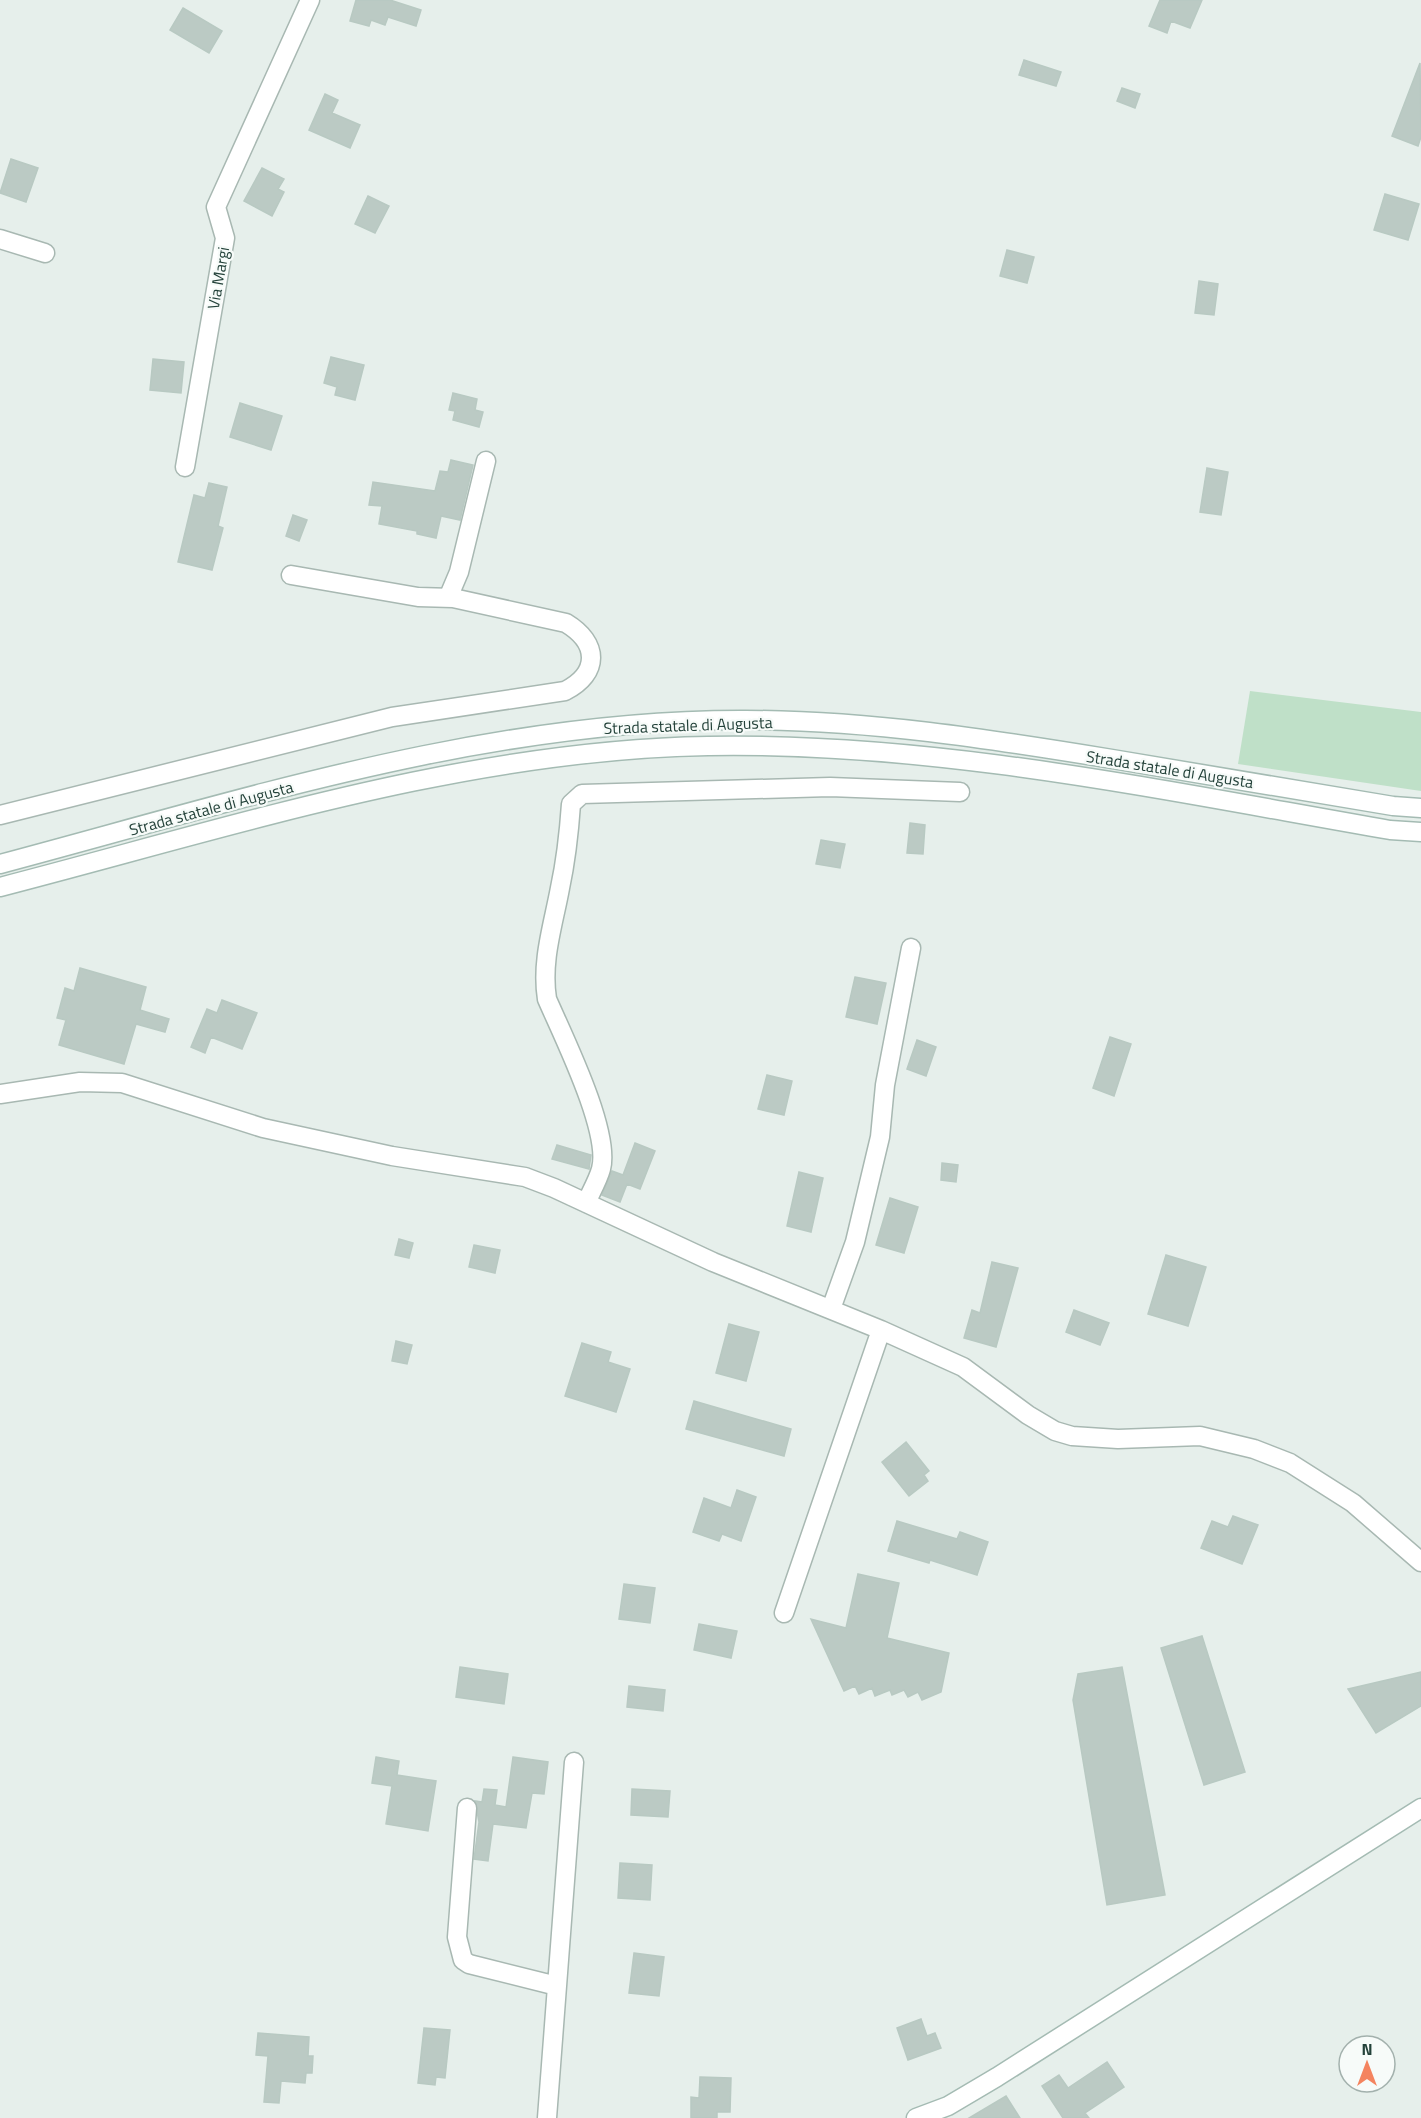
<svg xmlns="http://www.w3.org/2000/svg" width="1421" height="2118" viewBox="0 0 1421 2118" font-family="'Titillium Web',sans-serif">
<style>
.green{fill:#bfe0c8}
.building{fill:#bbcac4;stroke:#b8c9c2;stroke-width:1.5}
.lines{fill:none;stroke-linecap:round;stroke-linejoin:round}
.street-casing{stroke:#a8b8b2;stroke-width:21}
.secondary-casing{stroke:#a4bbb3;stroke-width:21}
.street{stroke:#fff;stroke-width:18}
.secondary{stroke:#fff;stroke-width:18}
.labels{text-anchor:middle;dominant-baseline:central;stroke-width:4.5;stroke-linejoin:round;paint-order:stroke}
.street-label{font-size:16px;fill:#24423a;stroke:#f7fbf9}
</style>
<rect width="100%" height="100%" fill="#e6efeb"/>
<!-- green -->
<path class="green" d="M 1250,691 L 1421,712 L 1421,791 L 1238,764 Z"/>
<!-- building -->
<path class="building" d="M 356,0 L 390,0 L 421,10 L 416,26 L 388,17 L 385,25 L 371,20 L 369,26 L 350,21 Z
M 1160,0 L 1202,0 L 1190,28 L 1171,21 L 1167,33 L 1149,26 Z
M 183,8 L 222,31 L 209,53 L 170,30 Z
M 1024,60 L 1061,72 L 1056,86 L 1019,75 Z
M 1420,63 L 1421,137 L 1418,146 L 1392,136 Z
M 1122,88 L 1140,94 L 1135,108 L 1117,101 Z
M 325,94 L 338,100 L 332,113 L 360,125 L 350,148 L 309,130 Z
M 11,159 L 38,168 L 26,202 L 0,193 Z
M 262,168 L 284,179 L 278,189 L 284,192 L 272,216 L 244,201 Z
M 1385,194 L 1419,204 L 1408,240 L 1374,230 Z
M 368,196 L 389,206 L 375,233 L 355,224 Z
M 1007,250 L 1034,257 L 1027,283 L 1000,276 Z
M 1199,281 L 1218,284 L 1214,315 L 1195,313 Z
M 331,357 L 364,365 L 355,400 L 335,395 L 337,387 L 324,383 Z
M 153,359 L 184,362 L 181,393 L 150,390 Z
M 453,393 L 477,399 L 475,410 L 483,412 L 479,427 L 453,420 L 455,411 L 449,410 Z
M 240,403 L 282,416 L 271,450 L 230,437 Z
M 451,460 L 473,465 L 460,520 L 441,516 L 436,538 L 417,534 L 417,531 L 379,524 L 382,506 L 369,505 L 373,482 L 435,491 L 440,471 L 448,472 Z
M 1207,468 L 1228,472 L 1221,515 L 1200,512 Z
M 209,483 L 227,487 L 218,526 L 223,528 L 212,570 L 178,562 L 194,495 L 205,498 Z
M 293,515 L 307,520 L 299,541 L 286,536 Z
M 910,823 L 925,825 L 923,854 L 907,853 Z
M 821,840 L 845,844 L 840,868 L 816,864 Z
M 80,968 L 146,987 L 140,1010 L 169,1019 L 165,1032 L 136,1024 L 124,1064 L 59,1045 L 66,1020 L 57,1018 L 65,988 L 74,991 Z
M 855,977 L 886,983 L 877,1024 L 846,1017 Z
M 222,1000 L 257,1013 L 242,1049 L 211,1037 L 205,1053 L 191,1047 L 207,1009 L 217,1013 Z
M 1110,1037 L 1131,1044 L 1114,1096 L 1093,1088 Z
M 917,1040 L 936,1047 L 926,1076 L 907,1069 Z
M 767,1075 L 792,1081 L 784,1115 L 758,1109 Z
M 635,1143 L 655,1151 L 640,1189 L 627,1184 L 620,1202 L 602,1195 L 612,1171 L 623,1175 Z
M 557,1145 L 591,1155 L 589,1169 L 552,1159 Z
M 942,1163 L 958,1165 L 956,1182 L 941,1180 Z
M 799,1172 L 823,1178 L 811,1232 L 787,1226 Z
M 890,1198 L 918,1207 L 904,1253 L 876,1245 Z
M 399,1239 L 413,1243 L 409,1258 L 395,1255 Z
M 474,1245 L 500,1250 L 495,1273 L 469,1267 Z
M 1166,1255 L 1206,1267 L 1188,1326 L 1148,1314 Z
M 992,1262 L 1018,1268 L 996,1347 L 964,1338 L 972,1310 L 980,1313 Z
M 1074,1310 L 1109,1323 L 1100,1345 L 1066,1332 Z
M 729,1324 L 759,1332 L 746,1381 L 716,1373 Z
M 396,1341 L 412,1345 L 407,1364 L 392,1361 Z
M 582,1343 L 611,1352 L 608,1362 L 630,1369 L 616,1412 L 565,1396 Z
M 694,1401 L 791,1429 L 784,1456 L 686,1429 Z
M 906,1442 L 929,1471 L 924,1475 L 928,1481 L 909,1496 L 882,1462 Z
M 737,1490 L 756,1497 L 741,1541 L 722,1534 L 719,1541 L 693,1532 L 704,1498 L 731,1508 Z
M 1233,1516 L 1258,1525 L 1242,1564 L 1201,1548 L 1212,1521 L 1228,1527 Z
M 897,1521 L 957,1539 L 960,1532 L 988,1542 L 977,1575 L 930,1560 L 929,1563 L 888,1551 Z
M 858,1574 L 899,1583 L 887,1638 L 949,1653 L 941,1692 L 922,1700 L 918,1692 L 908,1697 L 904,1690 L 892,1695 L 890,1690 L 875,1696 L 872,1688 L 859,1694 L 855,1686 L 844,1691 L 811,1619 L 846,1628 Z
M 624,1584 L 655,1588 L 650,1623 L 619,1619 Z
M 699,1624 L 737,1631 L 731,1658 L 694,1650 Z
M 1202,1636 L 1245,1772 L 1204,1785 L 1161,1648 Z
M 460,1667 L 508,1674 L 504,1704 L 456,1697 Z
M 1122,1667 L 1165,1895 L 1107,1905 L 1073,1700 L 1078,1674 Z
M 1421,1672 L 1421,1706 L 1376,1733 L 1348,1689 Z
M 629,1686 L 665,1690 L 663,1711 L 627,1707 Z
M 376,1757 L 399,1761 L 397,1775 L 436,1781 L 428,1831 L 386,1824 L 392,1786 L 372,1783 Z
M 513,1757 L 548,1762 L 544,1794 L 532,1793 L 526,1828 L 493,1824 L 488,1861 L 474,1859 L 479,1822 L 475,1801 L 482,1802 L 484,1789 L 497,1790 L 495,1805 L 506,1807 Z
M 632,1789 L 670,1791 L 668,1817 L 631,1815 Z
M 620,1863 L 652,1865 L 650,1900 L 618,1898 Z
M 634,1953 L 664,1957 L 659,1996 L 629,1993 Z
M 921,2019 L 927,2036 L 935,2033 L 941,2048 L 908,2060 L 897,2028 Z
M 424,2028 L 450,2030 L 445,2078 L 436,2077 L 435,2085 L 418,2083 Z
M 258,2033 L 309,2037 L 308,2056 L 313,2056 L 312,2073 L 306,2073 L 305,2083 L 281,2081 L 279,2103 L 264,2102 L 268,2056 L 256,2055 Z
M 1107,2062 L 1124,2087 L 1085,2113 L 1089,2118 L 1063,2118 L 1042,2086 L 1059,2075 L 1068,2088 Z
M 700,2077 L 731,2078 L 730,2112 L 717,2112 L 717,2118 L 691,2118 L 691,2097 L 699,2098 Z
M 1006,2096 L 1020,2118 L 969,2118 Z"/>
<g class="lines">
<!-- street casing -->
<g class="street-casing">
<path id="street" d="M 0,239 L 45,253
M 185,467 L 225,238 L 216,207 L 310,0
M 448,598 L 459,572 L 486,461
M 0,815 L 392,717 L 565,691 C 600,673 599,643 566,623 L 453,598 L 418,597 L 291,575
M 0,1094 L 80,1082 L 122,1083 L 263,1128 L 392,1156 L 525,1177 L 554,1188 L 713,1262 L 881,1330 L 963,1367 L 1028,1415 L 1055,1431 L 1072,1436 L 1118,1439 L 1200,1436 L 1254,1449 L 1290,1463 L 1353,1503 L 1421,1562
M 586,1203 C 591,1192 598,1180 601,1169 C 611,1132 563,1036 547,999 C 541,961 553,926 560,888 C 566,860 569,833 571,804 L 582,794 L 830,787 L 960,792
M 831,1309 L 855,1242 L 880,1137 L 885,1085 L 911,948
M 784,1613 L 881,1330
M 467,1808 L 457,1937 L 463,1960 L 469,1964 L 557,1986
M 547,2118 L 574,1762"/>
</g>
<!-- secondary casing -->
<g class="secondary-casing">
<path id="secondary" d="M 0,864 C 244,799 490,719 745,720 C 868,720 990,739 1112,759 C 1205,775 1299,790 1393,806 L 1421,808
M 0,887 C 232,827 466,750 708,746 C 938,742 1165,791 1390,830 L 1421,832
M 916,2118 L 948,2106 L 997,2077 L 1421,1808"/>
</g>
<!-- street -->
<use href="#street" class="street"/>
<!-- secondary -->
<use href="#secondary" class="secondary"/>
</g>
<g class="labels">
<!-- street labels -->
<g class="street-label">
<text transform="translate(218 278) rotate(-80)">Via Margi</text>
<text transform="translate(688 725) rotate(-2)">Strada statale di Augusta</text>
<text transform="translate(1170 769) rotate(9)">Strada statale di Augusta</text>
<text transform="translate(211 808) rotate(-15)">Strada statale di Augusta</text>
</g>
</g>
<!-- north arrow -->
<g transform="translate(1367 2064)"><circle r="28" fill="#f7fbf9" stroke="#a3b1ad" stroke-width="1.5"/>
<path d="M0-4.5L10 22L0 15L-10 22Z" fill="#f4845f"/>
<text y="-9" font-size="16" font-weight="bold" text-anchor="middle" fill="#24423a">N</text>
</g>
</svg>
